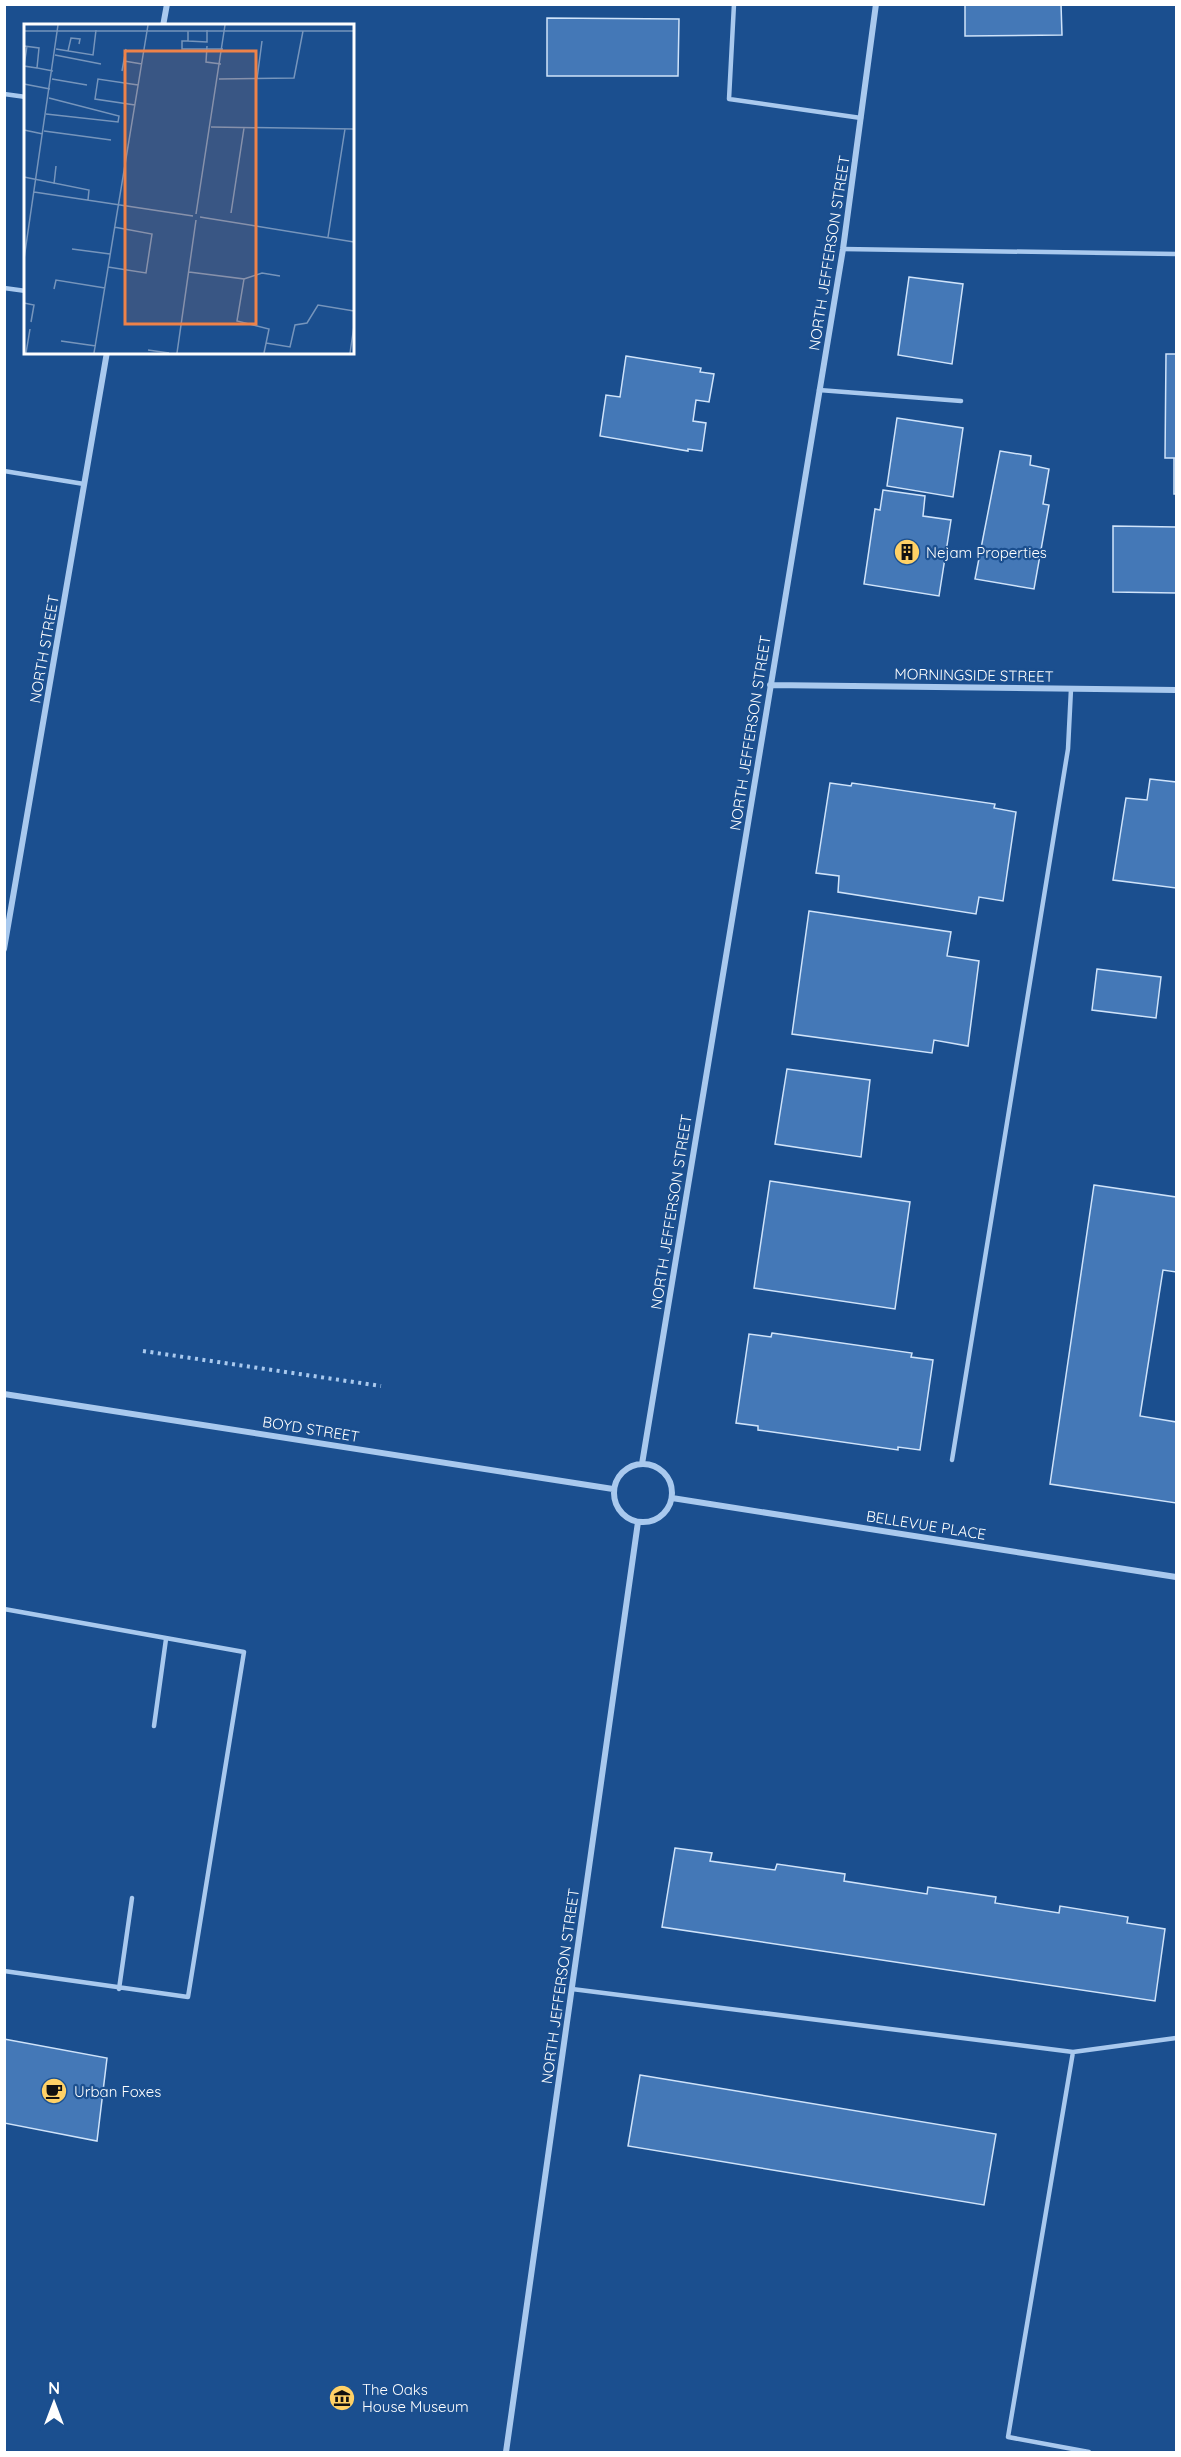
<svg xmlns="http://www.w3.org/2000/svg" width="1181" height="2457" viewBox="0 0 1181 2457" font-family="Quicksand,sans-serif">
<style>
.building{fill:#4478b7;stroke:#cfe3fa;stroke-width:1.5}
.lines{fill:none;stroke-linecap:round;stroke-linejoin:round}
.path{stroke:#a9c9ee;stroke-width:4;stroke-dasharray:3 4.5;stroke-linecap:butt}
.service{stroke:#a9c9ee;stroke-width:4.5}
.minor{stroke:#a9c9ee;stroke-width:6}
.labels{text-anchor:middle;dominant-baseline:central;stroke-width:4.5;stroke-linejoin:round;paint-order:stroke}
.street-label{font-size:15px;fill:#fff;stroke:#1b4f8f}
.poi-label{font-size:15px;fill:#fff;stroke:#1b4f8f;text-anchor:start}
.inset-road{fill:none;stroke:#7695bc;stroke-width:1.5}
.view{fill:#ee8249;fill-opacity:0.15;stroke:#ee8249;stroke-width:3}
.inset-edge{fill:none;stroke:#fff;stroke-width:3}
</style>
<rect width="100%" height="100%" fill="#1b4f8f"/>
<!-- building -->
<path class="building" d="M 965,4 L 1061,4 L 1062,35 L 965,36 Z
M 547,18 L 679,19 L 678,76 L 547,76 Z
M 909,277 L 963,284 L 952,364 L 898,355 Z
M 1166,354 L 1176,354 L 1176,458 L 1165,458 Z
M 626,356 L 701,368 L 700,372 L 714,374 L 709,402 L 696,400 L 693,421 L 706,423 L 702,451 L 688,449 L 688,451 L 600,436 L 606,395 L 620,397 Z
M 897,418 L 963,428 L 953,497 L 887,486 Z
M 1000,451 L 1031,456 L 1030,465 L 1049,469 L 1043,504 L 1049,505 L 1034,589 L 975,579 Z
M 1174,458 L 1176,458 L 1176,494 L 1174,494 Z
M 883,490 L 925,496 L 923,516 L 951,520 L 939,596 L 864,584 L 875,509 L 880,510 Z
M 1113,526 L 1176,527 L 1176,593 L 1113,592 Z
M 1150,779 L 1176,782 L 1176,888 L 1113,880 L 1126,798 L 1147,800 Z
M 830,783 L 851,786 L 852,783 L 995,804 L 994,808 L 1016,812 L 1003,901 L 979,897 L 976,914 L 838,892 L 839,876 L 816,873 Z
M 809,911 L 951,932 L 947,956 L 979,961 L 968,1046 L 934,1040 L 932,1053 L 792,1034 Z
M 1097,969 L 1161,977 L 1156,1018 L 1092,1010 Z
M 787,1069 L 870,1080 L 861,1157 L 775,1144 Z
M 770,1181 L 910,1202 L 895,1309 L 754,1288 Z
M 1094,1185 L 1176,1197 L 1176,1272 L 1163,1270 L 1140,1416 L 1176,1422 L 1176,1503 L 1050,1484 Z
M 772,1333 L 912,1353 L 911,1357 L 933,1360 L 920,1450 L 898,1447 L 898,1450 L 758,1430 L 758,1426 L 736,1423 L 749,1334 L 771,1337 Z
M 675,1848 L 712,1853 L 710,1861 L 775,1870 L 777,1864 L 845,1874 L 844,1881 L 927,1894 L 928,1887 L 996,1897 L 995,1903 L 1059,1913 L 1060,1906 L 1128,1917 L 1127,1923 L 1165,1929 L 1155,2001 L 662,1927 Z
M 4,2039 L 107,2058 L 97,2141 L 4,2123 Z
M 640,2075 L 996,2134 L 984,2205 L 628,2146 Z"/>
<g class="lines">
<!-- path -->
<path class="path" d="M 143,1351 L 381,1386"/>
<!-- service -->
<path class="service" d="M 734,4 L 729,99 L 861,118
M 4,94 L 26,97
M 843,249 L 1176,254
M 4,288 L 26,291
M 819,390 L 961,401
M 4,471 L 84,484
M 952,1460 L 1068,749 L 1071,689
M 4,1609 L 244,1652 L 188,1997 L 4,1971
M 154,1726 L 166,1639
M 119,1989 L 132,1898
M 572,1989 L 1073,2052 L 1008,2437 L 1089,2452
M 1073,2052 L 1176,2038"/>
<!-- minor -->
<path class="minor" d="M 163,26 L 167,4
M 770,685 L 1176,690
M 4,949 L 107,352
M 4,1394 L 613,1489
M614 1493a29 29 0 1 1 58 0a29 29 0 1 1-58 0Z
M 642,1464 L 843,249 L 876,4
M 672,1498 L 1176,1577
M 506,2452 L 638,1522"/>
</g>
<!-- icons -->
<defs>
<g id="building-disc" transform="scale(1.35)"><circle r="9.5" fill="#ffd166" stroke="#1b4f8f"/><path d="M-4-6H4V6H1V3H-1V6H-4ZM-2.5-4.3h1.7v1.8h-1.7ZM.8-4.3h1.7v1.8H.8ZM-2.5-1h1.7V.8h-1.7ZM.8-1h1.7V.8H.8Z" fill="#111"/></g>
<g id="cafe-disc" transform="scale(1.35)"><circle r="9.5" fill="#ffd166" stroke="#1b4f8f"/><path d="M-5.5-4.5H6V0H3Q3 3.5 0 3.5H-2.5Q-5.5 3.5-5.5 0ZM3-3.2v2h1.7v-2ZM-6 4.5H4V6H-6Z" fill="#111"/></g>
<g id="museum-disc" transform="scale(1.35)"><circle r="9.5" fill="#ffd166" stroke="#1b4f8f"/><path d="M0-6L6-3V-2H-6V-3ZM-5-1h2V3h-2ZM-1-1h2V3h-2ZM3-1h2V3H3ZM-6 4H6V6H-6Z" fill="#111"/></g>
</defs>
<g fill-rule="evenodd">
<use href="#building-disc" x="907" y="552"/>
<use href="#cafe-disc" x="54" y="2091"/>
<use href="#museum-disc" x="342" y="2398"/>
</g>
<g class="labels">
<!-- street labels -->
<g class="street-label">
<text transform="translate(829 253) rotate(-81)">NORTH JEFFERSON STREET</text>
<text transform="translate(44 649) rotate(-80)">NORTH STREET</text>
<text transform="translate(974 675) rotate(1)">MORNINGSIDE STREET</text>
<text transform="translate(750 733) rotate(-81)">NORTH JEFFERSON STREET</text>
<text transform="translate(671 1212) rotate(-81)">NORTH JEFFERSON STREET</text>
<text transform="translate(311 1429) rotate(9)">BOYD STREET</text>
<text transform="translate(926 1525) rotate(9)">BELLEVUE PLACE</text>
<text transform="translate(560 1986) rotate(-82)">NORTH JEFFERSON STREET</text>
</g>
<!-- poi labels -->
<g class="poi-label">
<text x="926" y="552">Nejam Properties</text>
<text x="74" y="2091">Urban Foxes</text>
<text x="362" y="2389">The Oaks<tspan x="362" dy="17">House Museum</tspan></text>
</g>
</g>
<!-- overview -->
<g transform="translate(24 24)">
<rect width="330" height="330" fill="#1b4f8f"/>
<path class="inset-road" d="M 0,7 L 330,7M 164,7 L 164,17 L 183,18 L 183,6M 164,17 L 158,17 L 158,25 L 199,25M 0,22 L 15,24 L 13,44 L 29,47M 3,22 L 0,42 L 13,44M 183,22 L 182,38 L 197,40M 32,25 L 69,31 L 72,6M 44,27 L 47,14 L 56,15 L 55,20M 31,31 L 77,40M 100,37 L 118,40M 98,47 L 102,25M 28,55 L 63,61M 195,55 L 270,54 L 279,7M 233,55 L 238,17M 0,60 L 26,65M 111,81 L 71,75 L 74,55 L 114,61M 22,90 L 94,98 L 95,92 L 25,74M 187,103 L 330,105M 0,106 L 19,110M 20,107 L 87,116M 0,153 L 65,166 L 64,176M 30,160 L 32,142M 10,168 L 169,192M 207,189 L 220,104M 172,190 L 201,1M 176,193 L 330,218M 304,213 L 321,105M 48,225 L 86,230M 0,235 L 34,1M 84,243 L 122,249 L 128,210 L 90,203M 165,248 L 220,255 L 213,297 L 245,305 L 240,329M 220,255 L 238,249 L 256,252M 30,265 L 32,256 L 81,264M 0,279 L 10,281 L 7,298M 37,317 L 72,322M 242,319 L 266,323 L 271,301 L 283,299 L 294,281 L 330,287M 124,326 L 145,329M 2,329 L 6,305M 70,329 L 124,1M 153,329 L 172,196M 326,329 L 330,302"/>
<path class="view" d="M 101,27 L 232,27 L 232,300 L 101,300 Z"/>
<rect width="330" height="330" class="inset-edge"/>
</g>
<!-- border -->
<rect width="1181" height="2457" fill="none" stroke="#ffffff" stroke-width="12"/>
<!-- north arrow -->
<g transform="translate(54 2403)" stroke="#1b4f8f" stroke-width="4.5" paint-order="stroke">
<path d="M0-4.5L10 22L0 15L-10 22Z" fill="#ffffff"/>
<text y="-9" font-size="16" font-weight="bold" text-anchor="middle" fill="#ffffff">N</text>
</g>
</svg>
